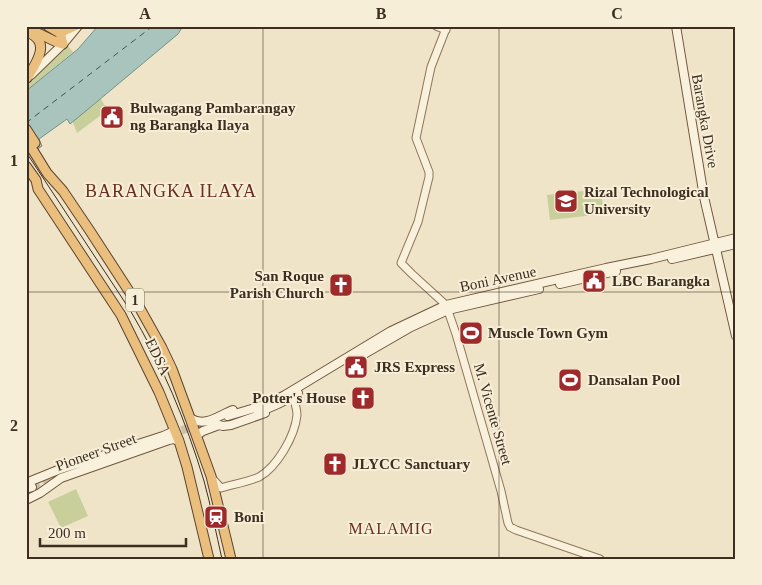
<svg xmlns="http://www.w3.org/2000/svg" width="762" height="585" viewBox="0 0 762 585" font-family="'Times New Roman',serif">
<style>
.green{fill:#c9cf9b}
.water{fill:#a9c4bc;stroke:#6f938a}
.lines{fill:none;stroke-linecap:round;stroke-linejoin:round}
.ferry{stroke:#2f5d5a;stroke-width:1;stroke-dasharray:6 5;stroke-linecap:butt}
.secondary-tunnel{stroke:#ccc0a6;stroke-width:8;stroke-dasharray:8 4;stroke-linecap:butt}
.tertiary-casing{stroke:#8d765c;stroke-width:9}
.secondary-casing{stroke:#6f573f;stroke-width:10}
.trunk-casing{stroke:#5b4430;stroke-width:11}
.tertiary{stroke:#faf1dc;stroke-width:7}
.secondary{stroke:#faf1dc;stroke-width:8}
.trunk{stroke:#eabe7c;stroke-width:9}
.tram{stroke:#3d2e20;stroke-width:1}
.grid{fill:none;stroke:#3d2e20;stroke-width:1;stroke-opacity:0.55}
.labels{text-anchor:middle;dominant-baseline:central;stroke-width:4;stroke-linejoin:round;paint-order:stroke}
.shield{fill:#f7eed8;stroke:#756857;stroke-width:1}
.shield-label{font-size:14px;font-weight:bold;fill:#3d2e20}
.poi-label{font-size:15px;font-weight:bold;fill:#3d2e20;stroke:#f7eed8;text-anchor:start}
.street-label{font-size:15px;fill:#3d2e20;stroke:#f7eed8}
.neighbourhood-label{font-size:16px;letter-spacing:1px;fill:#6b2e1e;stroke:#f7eed8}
.quarter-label{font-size:18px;letter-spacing:1px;fill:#6b2e1e;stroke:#f7eed8}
.neatline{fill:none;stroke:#3d2e20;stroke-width:2}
.grid-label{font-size:16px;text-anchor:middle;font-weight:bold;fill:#3d2e20}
</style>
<rect width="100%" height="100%" fill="#f0e4c8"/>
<!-- green -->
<path class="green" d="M 68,46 L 73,52 L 26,91 L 26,84 Z
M 100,98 L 108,110 L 77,133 L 72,120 Z
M 601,189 L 604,214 L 550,220 L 547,195 Z
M 76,489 L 88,516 L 61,528 L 48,502 Z"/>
<!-- water -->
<path class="water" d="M 98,26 L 183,26 L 178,34 L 93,105 L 70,124 L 67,119 L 39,139 L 42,146 L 26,157 L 26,91 L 78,49 Z"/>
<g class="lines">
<!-- ferry -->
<path class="ferry" d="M 26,123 L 153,26"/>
<!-- secondary-tunnel -->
<path class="secondary-tunnel" d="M 215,425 L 230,420
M 170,434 L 198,425
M 32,487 L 65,471"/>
<!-- tertiary casing -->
<g class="tertiary-casing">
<path id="tertiary" d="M 436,26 L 446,30
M 447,26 L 431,67 L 416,138 L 429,172 L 429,177 L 418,222 L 401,263 L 412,274 L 446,305 L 456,334 L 501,491 L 508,523 L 510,527 L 516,530 L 600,559
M 213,479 L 221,488 C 231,485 250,481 259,477 C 277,467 295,436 297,415 C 297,409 295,403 293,397"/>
</g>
<!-- secondary casing -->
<g class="secondary-casing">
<path id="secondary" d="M 676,26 L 704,197 L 736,336
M 31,75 L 63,44 L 78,26
M 672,259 L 736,244
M 560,284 L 616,271
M 359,357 L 411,327 L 448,310 L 539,289
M 258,412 C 273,407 285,401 298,393
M 228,416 L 265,405 L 285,395 L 391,331 L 446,305 L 606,268 L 651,259 L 736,238
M 190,418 C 205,428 219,415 233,410
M 197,435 L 203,431 L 219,425 L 223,426 L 231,425 L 265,413
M 26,483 L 58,470 L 163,436 L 170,433 L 174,429
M 26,489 L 32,487
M 26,500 L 40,493 L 61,478 L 169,440 L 173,439 L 179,441"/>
</g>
<!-- trunk casing -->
<g class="trunk-casing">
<path id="trunk" d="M 26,30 C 40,31 50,41 63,44 L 60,33 L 48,26
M 57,31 L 66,30 L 75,26
M 27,78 C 35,65 52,42 29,33
M 26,129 L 35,143
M 26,139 L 47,173 L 63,191 L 90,231 L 138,305 L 162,348 L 172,369 L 190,418 L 211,476 L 231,559
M 26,166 L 36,180 L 38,189 L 121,315 L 159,392 L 179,441 L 187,467 L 209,559"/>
</g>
<!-- tertiary -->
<use href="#tertiary" class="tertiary"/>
<!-- secondary -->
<use href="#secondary" class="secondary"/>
<!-- trunk -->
<use href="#trunk" class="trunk"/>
<!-- tram -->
<path class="tram" d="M 26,152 L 130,310 C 162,364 186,421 204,481 C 211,506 216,533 222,559"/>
</g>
<!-- grid -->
<path class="grid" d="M 263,26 L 263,559M 499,26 L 499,559M 26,292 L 736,292"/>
<!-- icons -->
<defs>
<g id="civic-square" transform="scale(1.25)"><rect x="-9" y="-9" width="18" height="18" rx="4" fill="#9e2a2b" stroke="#f7eed8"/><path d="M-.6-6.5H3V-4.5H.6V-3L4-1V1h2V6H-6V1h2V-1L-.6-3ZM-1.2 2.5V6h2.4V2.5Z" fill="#fff"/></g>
<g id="university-square" transform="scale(1.25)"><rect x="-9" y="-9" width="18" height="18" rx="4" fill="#9e2a2b" stroke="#f7eed8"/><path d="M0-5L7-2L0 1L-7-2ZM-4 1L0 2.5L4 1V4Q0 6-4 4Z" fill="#fff"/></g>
<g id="church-square" transform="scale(1.25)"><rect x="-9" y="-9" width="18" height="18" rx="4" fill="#9e2a2b" stroke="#f7eed8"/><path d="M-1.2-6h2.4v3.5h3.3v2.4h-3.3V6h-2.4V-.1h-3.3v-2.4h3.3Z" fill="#fff"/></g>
<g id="stadium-square" transform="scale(1.25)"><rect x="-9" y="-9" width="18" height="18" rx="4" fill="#9e2a2b" stroke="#f7eed8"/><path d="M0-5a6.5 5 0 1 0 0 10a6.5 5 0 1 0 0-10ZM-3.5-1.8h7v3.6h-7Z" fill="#fff"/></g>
<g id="station-square" transform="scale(1.25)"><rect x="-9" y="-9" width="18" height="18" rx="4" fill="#9e2a2b" stroke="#f7eed8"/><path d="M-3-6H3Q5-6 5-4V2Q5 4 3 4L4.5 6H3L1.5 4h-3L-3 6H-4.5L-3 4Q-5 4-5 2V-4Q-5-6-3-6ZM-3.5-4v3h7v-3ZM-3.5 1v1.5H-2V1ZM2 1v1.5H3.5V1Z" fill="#fff"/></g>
</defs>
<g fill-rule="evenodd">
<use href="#civic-square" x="112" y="117"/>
<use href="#university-square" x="566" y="201"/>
<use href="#civic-square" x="594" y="281"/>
<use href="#church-square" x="341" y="285"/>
<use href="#stadium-square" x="471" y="333"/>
<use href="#civic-square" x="356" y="367"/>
<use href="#stadium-square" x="570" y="380"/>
<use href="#church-square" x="363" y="398"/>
<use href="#church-square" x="335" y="464"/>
<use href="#station-square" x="216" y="517"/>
</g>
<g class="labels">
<!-- shield labels -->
<rect class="shield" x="126" y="288.5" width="18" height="23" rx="4"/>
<g class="shield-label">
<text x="135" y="300">1</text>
</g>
<!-- poi labels -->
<g class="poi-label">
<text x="130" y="108">Bulwagang Pambarangay<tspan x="130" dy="17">ng Barangka Ilaya</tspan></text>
<text x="584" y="192">Rizal Technological<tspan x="584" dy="17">University</tspan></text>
<text x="324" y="276" text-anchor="end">San Roque<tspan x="324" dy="17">Parish Church</tspan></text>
<text x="612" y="281">LBC Barangka</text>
<text x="488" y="333">Muscle Town Gym</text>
<text x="374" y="367">JRS Express</text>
<text x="588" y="380">Dansalan Pool</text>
<text x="346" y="398" text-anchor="end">Potter's House</text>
<text x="352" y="464">JLYCC Sanctuary</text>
<text x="234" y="517">Boni</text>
</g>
<!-- street labels -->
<g class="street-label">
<text transform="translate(705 121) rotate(80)">Barangka Drive</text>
<text transform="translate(498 279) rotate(-12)">Boni Avenue</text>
<text transform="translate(158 357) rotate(64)">EDSA</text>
<text transform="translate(493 414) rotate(74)">M. Vicente Street</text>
<text transform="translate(96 452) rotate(-20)">Pioneer Street</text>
</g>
<!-- neighbourhood labels -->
<g class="neighbourhood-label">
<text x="391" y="528">MALAMIG</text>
</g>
<!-- quarter labels -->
<g class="quarter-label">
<text x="171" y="191">BARANGKA ILAYA</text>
</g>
</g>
<!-- border -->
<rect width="762" height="585" fill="none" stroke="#f7eed8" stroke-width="55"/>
<!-- scale -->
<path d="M40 538v8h146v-8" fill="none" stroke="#3d2e20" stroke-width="2.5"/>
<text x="48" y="538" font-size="15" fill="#3d2e20" stroke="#f7eed8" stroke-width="4" paint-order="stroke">200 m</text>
<rect x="28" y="28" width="706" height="530" class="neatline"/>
<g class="grid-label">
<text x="145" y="19">A</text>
<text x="381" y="19">B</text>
<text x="617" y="19">C</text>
<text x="14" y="166">1</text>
<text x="14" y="431">2</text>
</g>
</svg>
